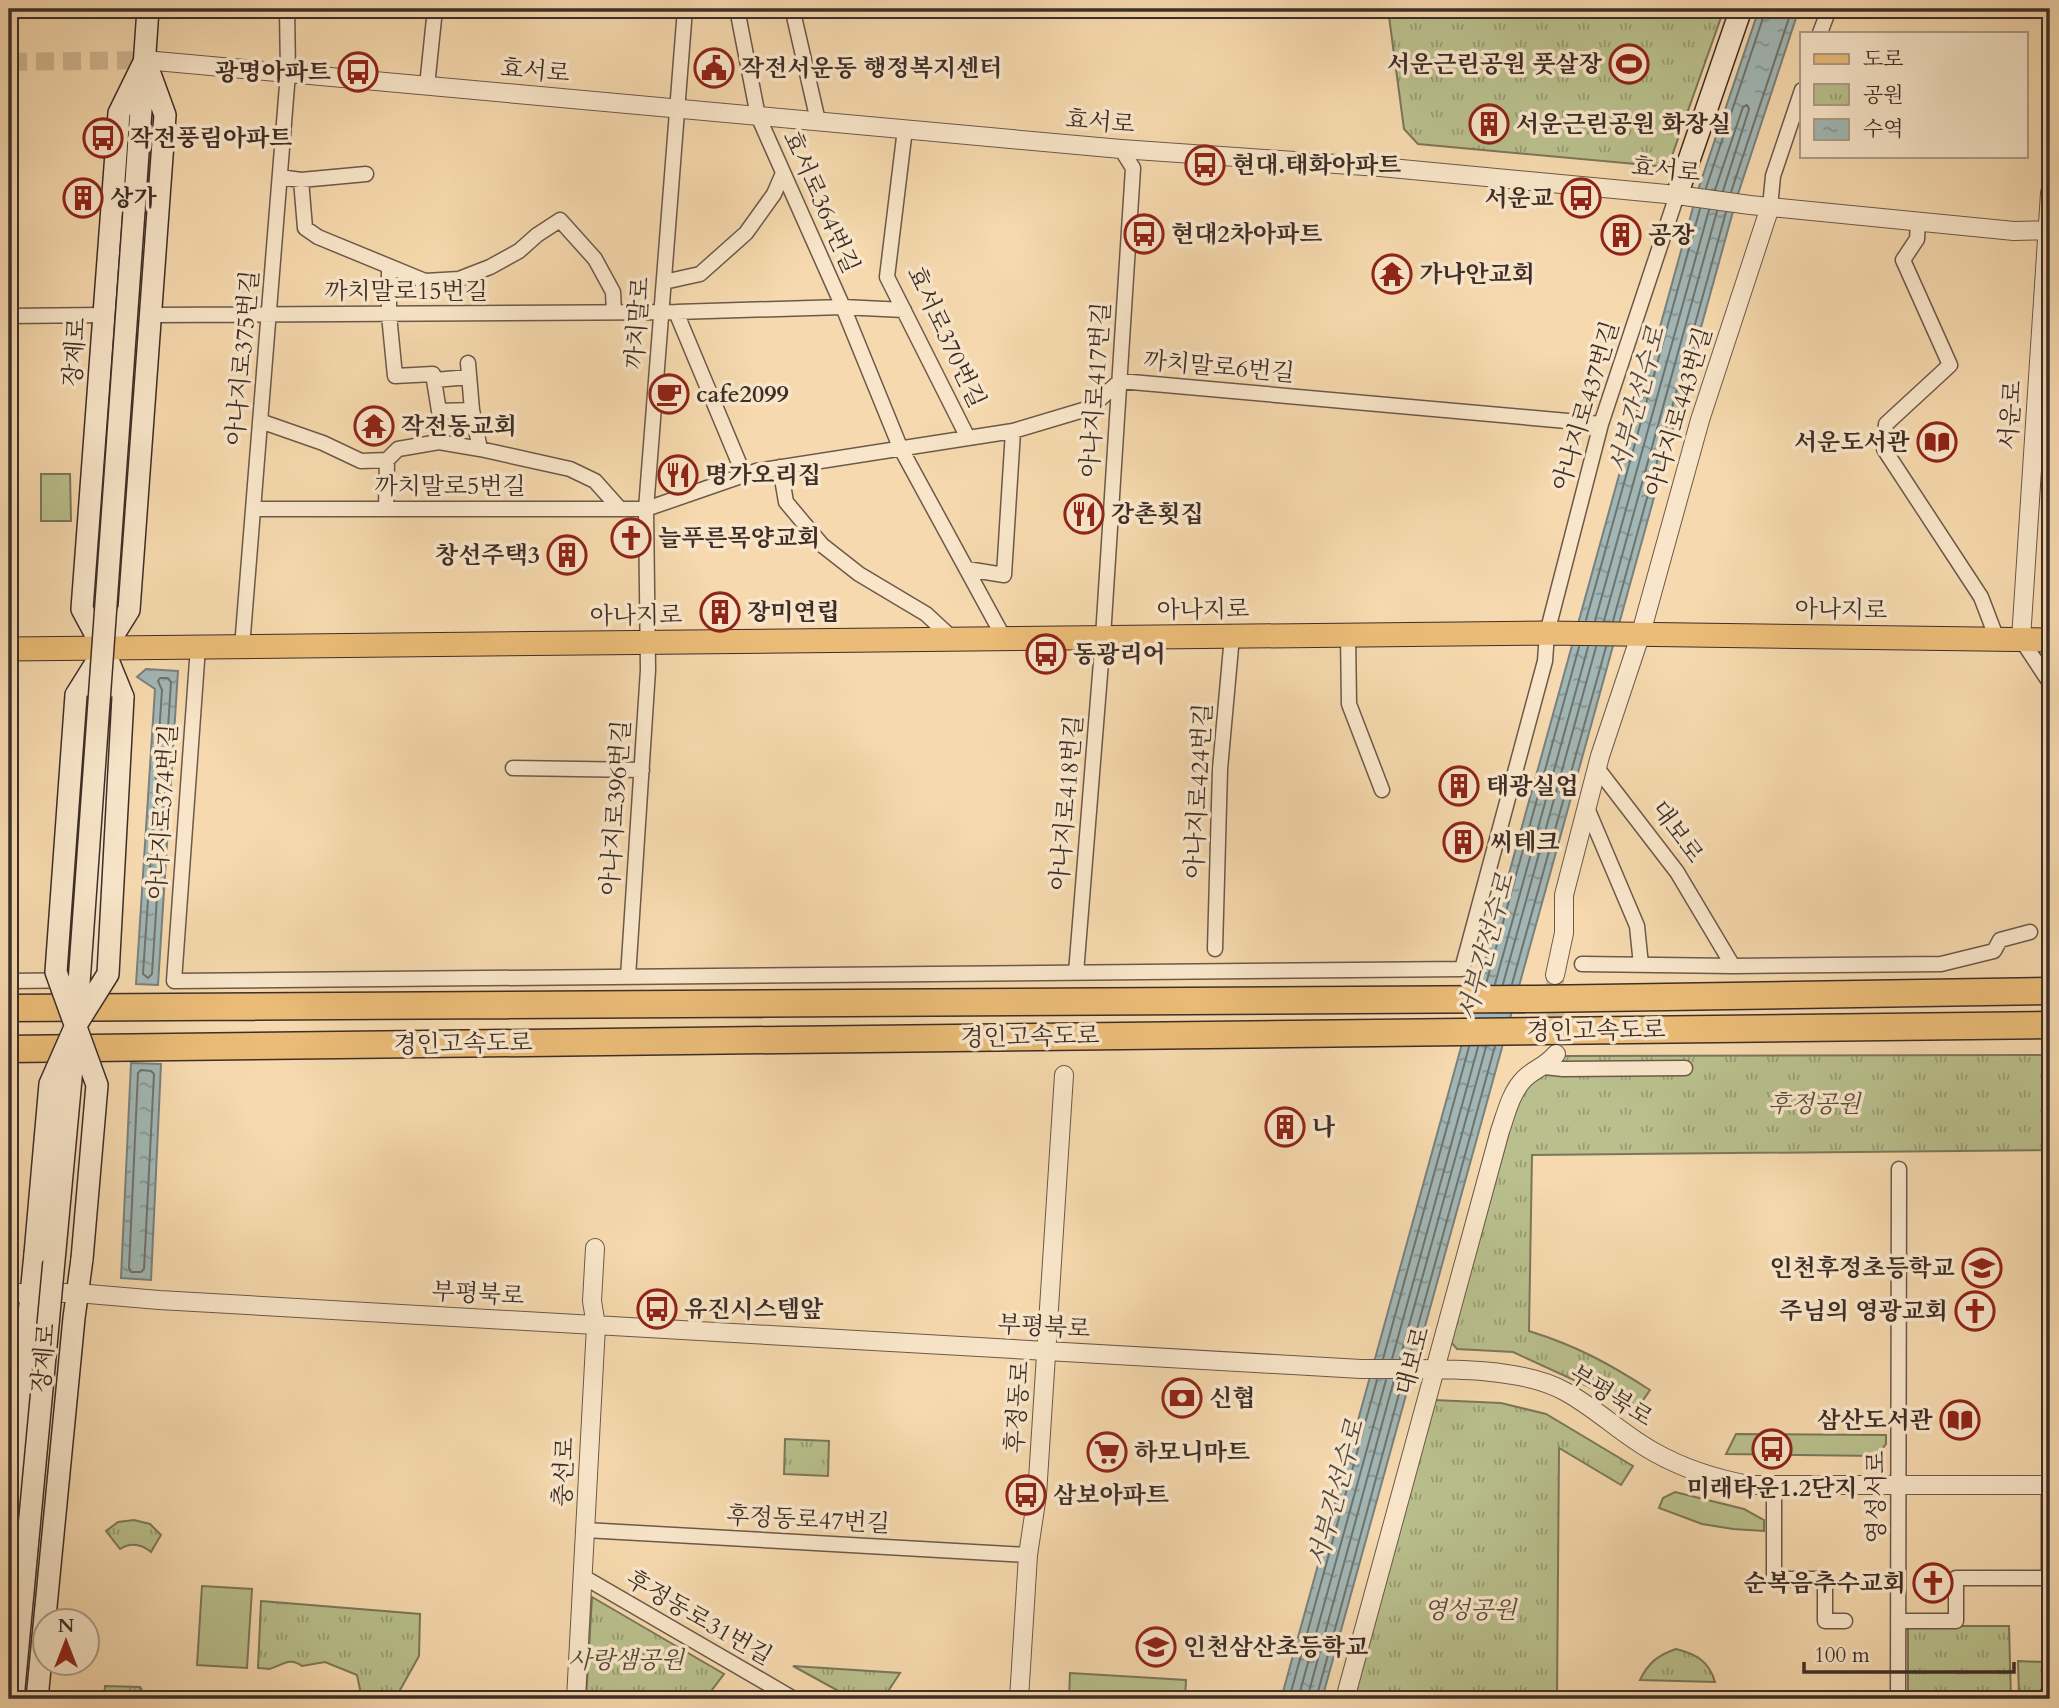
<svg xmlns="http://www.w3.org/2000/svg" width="2059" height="1708" viewBox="0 0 2059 1708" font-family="Cardo,'Noto Serif KR',serif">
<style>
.grass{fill:#b9c08d;stroke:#7c775a;stroke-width:2}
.park{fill:url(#park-tufts);stroke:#7c775a;stroke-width:2}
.water{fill:url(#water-ripples);stroke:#79807d;stroke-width:2}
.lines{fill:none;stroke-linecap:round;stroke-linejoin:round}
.shore{stroke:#70726e;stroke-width:2}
.tertiary-tunnel{stroke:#d1b793;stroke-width:18;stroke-dasharray:18 9;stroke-linecap:butt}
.minor-casing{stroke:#6c594a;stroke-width:17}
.tertiary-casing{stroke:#6c594a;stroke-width:20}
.secondary-casing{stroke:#3e2e28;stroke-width:24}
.primary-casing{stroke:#3e2e28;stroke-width:25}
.motorway-casing{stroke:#3e2e28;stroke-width:29}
.minor{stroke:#f9e6ca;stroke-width:14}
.tertiary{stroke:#f9e6ca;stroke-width:18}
.secondary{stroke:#f9e6ca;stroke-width:21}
.primary{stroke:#ebbc77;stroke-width:23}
.motorway{stroke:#ebbc77;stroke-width:26}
.secondary-bridge-casing{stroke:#3e2e28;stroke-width:24;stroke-linecap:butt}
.secondary-bridge{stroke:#f9e6ca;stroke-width:21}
.labels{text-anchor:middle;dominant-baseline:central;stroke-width:7;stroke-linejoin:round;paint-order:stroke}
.poi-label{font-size:24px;font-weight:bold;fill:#3e2e28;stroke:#f9e6ca;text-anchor:start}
.street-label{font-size:24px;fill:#3e2e28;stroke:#f9e6ca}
.park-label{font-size:24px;font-style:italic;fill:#574b3c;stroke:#f9e6ca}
.water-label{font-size:26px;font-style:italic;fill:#524944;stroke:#f9e6ca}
</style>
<defs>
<pattern id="park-tufts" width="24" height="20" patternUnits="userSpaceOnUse" patternTransform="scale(1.75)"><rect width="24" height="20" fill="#b9c08d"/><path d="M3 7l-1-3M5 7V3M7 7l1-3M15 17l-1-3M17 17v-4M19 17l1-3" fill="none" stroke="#989c73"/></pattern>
<pattern id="water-ripples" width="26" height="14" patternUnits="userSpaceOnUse" patternTransform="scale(1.75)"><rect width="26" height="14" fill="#a1b7b5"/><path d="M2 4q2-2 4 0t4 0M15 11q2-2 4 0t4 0" fill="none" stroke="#859593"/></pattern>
</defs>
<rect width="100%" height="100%" fill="#f6d9ae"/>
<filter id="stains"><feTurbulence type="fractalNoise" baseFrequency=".00286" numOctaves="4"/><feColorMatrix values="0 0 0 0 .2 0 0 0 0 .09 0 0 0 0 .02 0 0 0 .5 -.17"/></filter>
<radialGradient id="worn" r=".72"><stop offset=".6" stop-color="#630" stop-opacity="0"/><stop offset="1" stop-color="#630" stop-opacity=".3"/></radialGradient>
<!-- grass -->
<path class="grass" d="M 41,474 L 70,474 L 71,521 L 41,521 Z
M 1736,1434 L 1886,1435 L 1886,1444 L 1877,1456 L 1726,1454 Z
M 1675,1492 L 1744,1509 L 1764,1520 L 1764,1531 L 1733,1529 L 1702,1524 L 1659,1508 L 1663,1498 Z
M 202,1586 L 252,1589 L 247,1668 L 197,1665 Z
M 1070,1673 L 1186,1680 L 1185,1699 L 1069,1699 Z"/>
<!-- park -->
<path class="park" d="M 1388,9 L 1724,9 L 1668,167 L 1418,144 L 1404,129 Z
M 2050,1055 L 2050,1150 L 1532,1155 L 1529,1331 C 1577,1346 1608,1363 1650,1390 L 1637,1409 L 1513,1352 L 1457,1349 L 1451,1342 L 1518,1099 L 1522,1089 L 1564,1056 Z
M 1434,1400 L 1501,1403 L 1546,1414 L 1633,1466 L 1621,1485 L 1559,1448 L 1557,1699 L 1352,1699 Z
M 785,1439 L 829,1441 L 828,1476 L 784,1474 Z
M 134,1520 L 150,1524 L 161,1535 L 151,1552 C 141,1544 131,1542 120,1549 L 106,1531 L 118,1522 Z
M 592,1597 L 724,1674 L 705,1699 L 586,1699 Z
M 261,1601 L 420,1614 L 419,1656 L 400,1690 L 400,1699 L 362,1699 L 357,1675 L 325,1662 L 302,1666 C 289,1656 282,1666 269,1669 C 269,1669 259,1668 258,1668 Z
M 1908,1626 L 2009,1626 L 2011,1699 L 1908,1699 Z
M 1676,1649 C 1696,1654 1709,1661 1715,1682 L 1640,1680 C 1648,1663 1658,1655 1676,1649 Z
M 2018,1661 L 2043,1662 L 2050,1669 L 2050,1677 L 2034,1699 L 2019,1697 Z
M 793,1666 L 900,1673 L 883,1699 L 853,1699 Z
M 105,1686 L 140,1687 L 147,1699 L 104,1699 Z"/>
<!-- water -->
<path class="water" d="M 1759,9 L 1799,9 L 1737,197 L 1322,1699 L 1281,1699 L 1697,193 Z
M 146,669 L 178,671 L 158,985 L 136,984 L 155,689 L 137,677 Z
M 131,1063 L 161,1064 L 151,1280 L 121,1278 Z"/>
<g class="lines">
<!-- shore -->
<path class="shore" d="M 1706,188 L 1766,9
M 1715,190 L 1743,107 L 1747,105 L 1749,109 L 1723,191
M 1731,192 L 1792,9
M 1586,620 L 1700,209
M 1595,621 L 1709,210
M 1604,621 L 1717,211
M 1613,621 L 1726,212
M 160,678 L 168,678 L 171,682 L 152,974 L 148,978 L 143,974 L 162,690 L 158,681 Z
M 1486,984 L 1579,647
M 1495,984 L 1588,647
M 1503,984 L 1596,647
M 1512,984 L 1606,647
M 141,1070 L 151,1071 L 154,1074 L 144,1269 L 141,1272 L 131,1272 L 129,1268 L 138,1073 Z
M 1400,1358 L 1486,1047
M 1409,1358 L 1495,1046
M 1383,1359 L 1469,1047
M 1392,1359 L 1478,1047
M 1289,1699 L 1377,1380
M 1298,1699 L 1386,1380
M 1307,1699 L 1394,1380
M 1316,1699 L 1403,1379"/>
<!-- tertiary-tunnel -->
<path class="tertiary-tunnel" d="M 9,62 L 145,60
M 1555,975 L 1556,1040"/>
<!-- minor casing -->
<g class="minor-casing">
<path id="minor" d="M 737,9 L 758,116 L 843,307 L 900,447 L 1004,638
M 788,9 L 793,12 L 818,121
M 1820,33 L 1829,9
M 427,86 L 435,9
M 905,129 L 887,277 L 968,438
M 280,177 L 301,180 L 366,174
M 301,180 L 305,228 L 318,237 L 425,281 L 459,279 L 490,267 L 519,251 L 537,235 L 560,220 L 595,259 L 613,292 L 614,312
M 1770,207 L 1773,176 L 1802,90
M 1918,222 L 1917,239 L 1903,260 L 1950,365 L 1886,424 L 1884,449 L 1981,597 L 1997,639
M 389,267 L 389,315 L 395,376 L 433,374 L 439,411 L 472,410
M 664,282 L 700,274 L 746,233 L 774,194 L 783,173
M 676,312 L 744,475
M 151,315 L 676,312 L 843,307 L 904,310
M 9,316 L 104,315
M 468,363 L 472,410 L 480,449
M 435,380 L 468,377
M 260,421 L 323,443 L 361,461 L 387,460 L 398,449 L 439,442 L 480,449 L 570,469 L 595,481 L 620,509
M 780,467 L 786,502 L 822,545 L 859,574 L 926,614 L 953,639
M 253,509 L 646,509 L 756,471 L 1013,431 L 1090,408 L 1120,381 L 1601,424
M 386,509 L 387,460
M 967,569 L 1004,575 L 1013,431
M 1348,635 L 1349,704 L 1382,790
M 2021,639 L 2050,683
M 198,647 L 174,981 L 1462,969 L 1545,661 L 1547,633 L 1601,424 L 1677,195
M 242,647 L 288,73 L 287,9
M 513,768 L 642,770
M 1597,768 L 1677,872 L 1733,966
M 1587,808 L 1637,926 L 1641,965
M 1215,949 L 1220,769 L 1232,636
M 1582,964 L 1733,966 L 1941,964 L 1994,951 L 2000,940 L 2030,932
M 1076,973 L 1103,637 L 1133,168 L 1121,149
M 628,977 L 648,670 L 646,509 L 685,9
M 67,980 L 84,762
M 9,981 L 94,980 L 111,695 L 108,679
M 1544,1067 L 1563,1069 L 1685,1068
M 1774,1485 L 1774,1579 L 1825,1579 L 1825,1621 L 1845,1621
M 585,1530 L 1028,1555
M 582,1576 L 794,1699
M 1898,1621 L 1956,1621 L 1956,1578 L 2049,1578 L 2049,1485
M 1898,1699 L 1899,1169"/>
</g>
<!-- tertiary casing -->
<g class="tertiary-casing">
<path id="tertiary" d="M 145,60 L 1121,149 L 1380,167 L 1677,195 L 1750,205 L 2014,231 L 2050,230
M 2021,639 L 2050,193
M 1555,975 L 1564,933 L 1564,895 L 1600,756 L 1641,633 L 1700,420 L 1770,207
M 9,1293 L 77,1293 L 159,1300 L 1361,1369 C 1420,1370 1515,1363 1566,1392 C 1597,1409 1623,1435 1654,1452 C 1684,1469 1716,1479 1749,1485 L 2050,1485
M 576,1699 L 596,1326 L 592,1301 L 595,1248
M 1019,1699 L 1028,1555 L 1037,1495 L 1064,1075
M 1345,1699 L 1500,1131 C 1506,1114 1511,1092 1524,1079 C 1535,1068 1544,1068 1556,1054"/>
</g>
<!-- secondary casing -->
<g class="secondary-casing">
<path id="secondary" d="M 1677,195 L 1741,9
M 134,211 L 148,9
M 76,695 L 129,610 L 165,115 L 145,60
M 123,697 L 103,648 L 82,609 L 119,113 L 145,60
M 9,1516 L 35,1254
M 37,1699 L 74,1318 L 82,1259"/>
</g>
<!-- primary casing -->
<g class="primary-casing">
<path id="primary" d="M 9,649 L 1547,633 L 2050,640"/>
</g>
<!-- motorway casing -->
<g class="motorway-casing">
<path id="motorway" d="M 9,1008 L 1536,999 L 2050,991
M 9,1049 L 2050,1025"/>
</g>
<!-- minor -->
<use href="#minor" class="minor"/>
<!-- tertiary -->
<use href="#tertiary" class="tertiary"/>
<!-- secondary -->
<use href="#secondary" class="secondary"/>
<!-- primary -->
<use href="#primary" class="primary"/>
<!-- motorway -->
<use href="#motorway" class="motorway"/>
<!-- secondary-bridge casing -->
<g class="secondary-bridge-casing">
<path id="secondary-bridge" d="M 76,695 L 56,972 L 97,1085 L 82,1259
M 35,1254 L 50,1084 L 76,1025 L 108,974 L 123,697
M 13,1699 L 76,1025 L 134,211"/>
</g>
<!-- secondary-bridge -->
<use href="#secondary-bridge" class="secondary-bridge"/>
</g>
<!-- icons -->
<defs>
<g id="stadium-ring" transform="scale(2.0125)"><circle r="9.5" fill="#f9e6ca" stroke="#8f2418" stroke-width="1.5"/><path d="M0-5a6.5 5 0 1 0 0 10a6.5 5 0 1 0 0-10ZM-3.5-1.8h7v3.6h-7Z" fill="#8f2418"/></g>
<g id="civic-ring" transform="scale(2.0125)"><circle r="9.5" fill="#f9e6ca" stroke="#8f2418" stroke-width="1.5"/><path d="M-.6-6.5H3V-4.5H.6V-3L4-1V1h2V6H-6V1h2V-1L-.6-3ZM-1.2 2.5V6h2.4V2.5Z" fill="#8f2418"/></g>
<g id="bus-ring" transform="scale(2.0125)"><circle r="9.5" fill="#f9e6ca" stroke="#8f2418" stroke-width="1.5"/><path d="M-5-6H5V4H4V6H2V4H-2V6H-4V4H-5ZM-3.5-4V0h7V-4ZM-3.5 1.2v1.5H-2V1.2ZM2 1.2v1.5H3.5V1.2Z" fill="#8f2418"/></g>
<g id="building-ring" transform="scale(2.0125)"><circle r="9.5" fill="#f9e6ca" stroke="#8f2418" stroke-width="1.5"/><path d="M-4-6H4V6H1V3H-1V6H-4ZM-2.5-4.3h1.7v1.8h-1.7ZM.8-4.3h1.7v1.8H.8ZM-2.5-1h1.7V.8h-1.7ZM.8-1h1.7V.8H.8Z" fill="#8f2418"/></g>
<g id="temple-ring" transform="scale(2.0125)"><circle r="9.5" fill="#f9e6ca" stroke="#8f2418" stroke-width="1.5"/><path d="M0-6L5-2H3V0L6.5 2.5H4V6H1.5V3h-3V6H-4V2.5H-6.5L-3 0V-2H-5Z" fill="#8f2418"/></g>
<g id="cafe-ring" transform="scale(2.0125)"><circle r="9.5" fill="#f9e6ca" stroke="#8f2418" stroke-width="1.5"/><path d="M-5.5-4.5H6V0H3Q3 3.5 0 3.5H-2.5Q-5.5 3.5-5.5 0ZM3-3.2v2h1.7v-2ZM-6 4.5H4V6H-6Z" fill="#8f2418"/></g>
<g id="library-ring" transform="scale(2.0125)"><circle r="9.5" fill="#f9e6ca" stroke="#8f2418" stroke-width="1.5"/><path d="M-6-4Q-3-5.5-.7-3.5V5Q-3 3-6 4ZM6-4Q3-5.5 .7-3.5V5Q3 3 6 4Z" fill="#8f2418"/></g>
<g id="restaurant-ring" transform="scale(2.0125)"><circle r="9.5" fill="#f9e6ca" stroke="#8f2418" stroke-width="1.5"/><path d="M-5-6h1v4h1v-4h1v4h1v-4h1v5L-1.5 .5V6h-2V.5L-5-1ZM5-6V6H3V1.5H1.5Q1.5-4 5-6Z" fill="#8f2418"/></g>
<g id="church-ring" transform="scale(2.0125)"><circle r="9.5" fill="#f9e6ca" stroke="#8f2418" stroke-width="1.5"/><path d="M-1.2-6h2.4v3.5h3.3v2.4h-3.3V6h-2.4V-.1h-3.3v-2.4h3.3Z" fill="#8f2418"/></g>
<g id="school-ring" transform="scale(2.0125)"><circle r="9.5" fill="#f9e6ca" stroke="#8f2418" stroke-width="1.5"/><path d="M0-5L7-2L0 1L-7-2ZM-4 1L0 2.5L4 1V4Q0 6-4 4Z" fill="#8f2418"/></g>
<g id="bank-ring" transform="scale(2.0125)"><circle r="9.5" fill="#f9e6ca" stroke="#8f2418" stroke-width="1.5"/><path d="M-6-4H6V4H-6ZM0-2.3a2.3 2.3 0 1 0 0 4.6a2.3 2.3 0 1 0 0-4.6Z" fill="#8f2418"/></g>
<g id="supermarket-ring" transform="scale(2.0125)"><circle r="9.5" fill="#f9e6ca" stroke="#8f2418" stroke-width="1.5"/><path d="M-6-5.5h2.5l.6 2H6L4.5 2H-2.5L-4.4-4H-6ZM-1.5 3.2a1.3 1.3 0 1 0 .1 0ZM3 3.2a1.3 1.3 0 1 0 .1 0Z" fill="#8f2418"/></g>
</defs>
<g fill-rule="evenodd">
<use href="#stadium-ring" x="1629" y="64"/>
<use href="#civic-ring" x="714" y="68"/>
<use href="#bus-ring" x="358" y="72"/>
<use href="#building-ring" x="1489" y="124"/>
<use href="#bus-ring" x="103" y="138"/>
<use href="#bus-ring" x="1205" y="165"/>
<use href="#building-ring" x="83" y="198"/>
<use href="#bus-ring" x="1581" y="198"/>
<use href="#bus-ring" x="1144" y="234"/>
<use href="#building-ring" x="1621" y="235"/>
<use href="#temple-ring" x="1392" y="274"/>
<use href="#cafe-ring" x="669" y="394"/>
<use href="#temple-ring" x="374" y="426"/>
<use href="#library-ring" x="1937" y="442"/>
<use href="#restaurant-ring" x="678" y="475"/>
<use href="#restaurant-ring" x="1084" y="514"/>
<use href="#church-ring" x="631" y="538"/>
<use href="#building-ring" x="567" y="555"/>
<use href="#building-ring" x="720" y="612"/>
<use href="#bus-ring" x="1046" y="654"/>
<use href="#building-ring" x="1459" y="786"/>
<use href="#building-ring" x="1463" y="842"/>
<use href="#building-ring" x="1285" y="1127"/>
<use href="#school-ring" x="1982" y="1268"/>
<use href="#bus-ring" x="657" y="1309"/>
<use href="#church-ring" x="1975" y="1311"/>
<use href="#bank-ring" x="1182" y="1398"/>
<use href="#library-ring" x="1960" y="1420"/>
<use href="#bus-ring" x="1772" y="1449"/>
<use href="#supermarket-ring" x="1107" y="1452"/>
<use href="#bus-ring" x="1026" y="1495"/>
<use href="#church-ring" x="1933" y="1583"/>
<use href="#school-ring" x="1156" y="1647"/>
</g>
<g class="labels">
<!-- poi labels -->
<g class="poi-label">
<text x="1602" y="64" text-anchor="end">서운근린공원 풋살장</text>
<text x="741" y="68">작전서운동 행정복지센터</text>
<text x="331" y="72" text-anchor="end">광명아파트</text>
<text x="1516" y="124">서운근린공원 화장실</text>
<text x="130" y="138">작전풍림아파트</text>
<text x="1232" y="165">현대.태화아파트</text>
<text x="110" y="198">상가</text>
<text x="1554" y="198" text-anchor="end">서운교</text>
<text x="1171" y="234">현대2차아파트</text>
<text x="1648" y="235">공장</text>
<text x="1419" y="274">가나안교회</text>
<text x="696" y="394">cafe2099</text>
<text x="401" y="426">작전동교회</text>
<text x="1910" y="442" text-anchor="end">서운도서관</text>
<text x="705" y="475">명가오리집</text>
<text x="1111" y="514">강촌횟집</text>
<text x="658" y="538">늘푸른목양교회</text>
<text x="540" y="555" text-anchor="end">창선주택3</text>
<text x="747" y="612">장미연립</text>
<text x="1073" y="654">동광리어</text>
<text x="1486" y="786">태광실업</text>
<text x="1490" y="842">씨테크</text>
<text x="1312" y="1127">나</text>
<text x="1955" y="1268" text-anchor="end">인천후정초등학교</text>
<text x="684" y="1309">유진시스템앞</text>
<text x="1948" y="1311" text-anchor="end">주님의 영광교회</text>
<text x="1209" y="1398">신협</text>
<text x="1933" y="1420" text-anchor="end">삼산도서관</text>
<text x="1134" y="1452">하모니마트</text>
<text x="1772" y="1488" text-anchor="middle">미래타운1.2단지</text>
<text x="1053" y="1495">삼보아파트</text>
<text x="1906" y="1583" text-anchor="end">순복음추수교회</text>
<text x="1183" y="1647">인천삼산초등학교</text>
</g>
<!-- street labels -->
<g class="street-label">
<text transform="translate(535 71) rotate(5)">효서로</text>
<text transform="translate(1100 122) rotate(5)">효서로</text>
<text transform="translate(1666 170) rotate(6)">효서로</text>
<text transform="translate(821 202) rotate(66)">효서로364번길</text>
<text x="406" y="291">까치말로15번길</text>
<text transform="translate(638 323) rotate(-86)">까치말로</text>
<text transform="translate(946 337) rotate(65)">효서로370번길</text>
<text transform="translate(75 352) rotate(-86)">장제로</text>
<text transform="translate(243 358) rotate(-85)">아나지로375번길</text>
<text transform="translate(1219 367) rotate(5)">까치말로6번길</text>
<text transform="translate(1096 390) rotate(-86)">아나지로417번길</text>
<text transform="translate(1586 406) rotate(-73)">아나지로437번길</text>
<text transform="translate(1679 412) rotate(-73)">아나지로443번길</text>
<text transform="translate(2011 415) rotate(-86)">서운로</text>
<text x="450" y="486">까치말로5번길</text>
<text transform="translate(1203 610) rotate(-1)">아나지로</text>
<text transform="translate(1841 610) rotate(1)">아나지로</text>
<text transform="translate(636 616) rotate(-1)">아나지로</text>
<text transform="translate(1199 791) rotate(-87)">아나지로424번길</text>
<text transform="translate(1067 803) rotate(-85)">아나지로418번길</text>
<text transform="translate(616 808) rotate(-86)">아나지로396번길</text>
<text transform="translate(163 812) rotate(-86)">아나지로374번길</text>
<text transform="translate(1677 832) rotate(54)">대보로</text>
<text transform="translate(1596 1031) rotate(-1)">경인고속도로</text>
<text transform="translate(1030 1037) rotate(-1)">경인고속도로</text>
<text transform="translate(463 1044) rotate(-1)">경인고속도로</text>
<text transform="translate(478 1294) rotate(3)">부평북로</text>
<text transform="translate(1044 1327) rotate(3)">부평북로</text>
<text transform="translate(44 1358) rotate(-85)">장제로</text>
<text transform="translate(1413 1361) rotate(-75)">대보로</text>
<text transform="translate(1611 1396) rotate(32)">부평북로</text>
<text transform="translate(1018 1407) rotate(-86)">후정동로</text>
<text transform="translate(564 1472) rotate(-87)">충선로</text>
<text transform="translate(1876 1497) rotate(-90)">영성서로</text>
<text transform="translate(808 1520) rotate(3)">후정동로47번길</text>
<text transform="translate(699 1618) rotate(30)">후정동로31번길</text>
</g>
<!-- park labels -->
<g class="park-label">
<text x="1814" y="1104">후정공원</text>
<text x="1470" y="1610">영성공원</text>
<text x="626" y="1660">사랑샘공원</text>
</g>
<!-- water labels -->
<g class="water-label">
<text transform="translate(1637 400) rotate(-75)">서부간선수로</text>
<text transform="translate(1486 947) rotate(-75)">서부간선수로</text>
<text transform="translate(1336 1493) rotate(-75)">서부간선수로</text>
</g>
</g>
<!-- margin -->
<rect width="2059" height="1708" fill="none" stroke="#f6d9ae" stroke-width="35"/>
<rect x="10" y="10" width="2038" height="1687" fill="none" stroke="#3e2e28" stroke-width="3.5"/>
<rect x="18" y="18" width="2024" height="1673" fill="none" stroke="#3e2e28" stroke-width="2"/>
<!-- legend -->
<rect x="1800" y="32" width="228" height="126" fill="#f9e6ca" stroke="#ae9c89" stroke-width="2"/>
<rect x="1814" y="54" width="35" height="10" fill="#ebbc77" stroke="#ae9c89" stroke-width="2"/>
<text x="1863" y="66" font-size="21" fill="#3e2e28">도로</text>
<rect x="1814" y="84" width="35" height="21" fill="url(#park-tufts)" stroke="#ae9c89" stroke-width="2"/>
<text x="1863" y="102" font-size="21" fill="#3e2e28">공원</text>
<rect x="1814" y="119" width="35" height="21" fill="url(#water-ripples)" stroke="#ae9c89" stroke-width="2"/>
<text x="1863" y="136" font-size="21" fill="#3e2e28">수역</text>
<!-- north arrow -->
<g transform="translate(66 1642)"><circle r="33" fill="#f9e6ca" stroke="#ae9c89" stroke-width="2"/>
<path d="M0-5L12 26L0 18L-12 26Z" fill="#8f2418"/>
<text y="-10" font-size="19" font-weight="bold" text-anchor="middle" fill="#3e2e28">N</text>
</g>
<!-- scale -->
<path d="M1804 1662v10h210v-10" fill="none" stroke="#3e2e28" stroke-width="3.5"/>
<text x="1814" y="1662" font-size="21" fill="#3e2e28" stroke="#f9e6ca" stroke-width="5" paint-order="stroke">100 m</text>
<rect width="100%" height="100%" filter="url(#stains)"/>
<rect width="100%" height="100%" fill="url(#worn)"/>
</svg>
